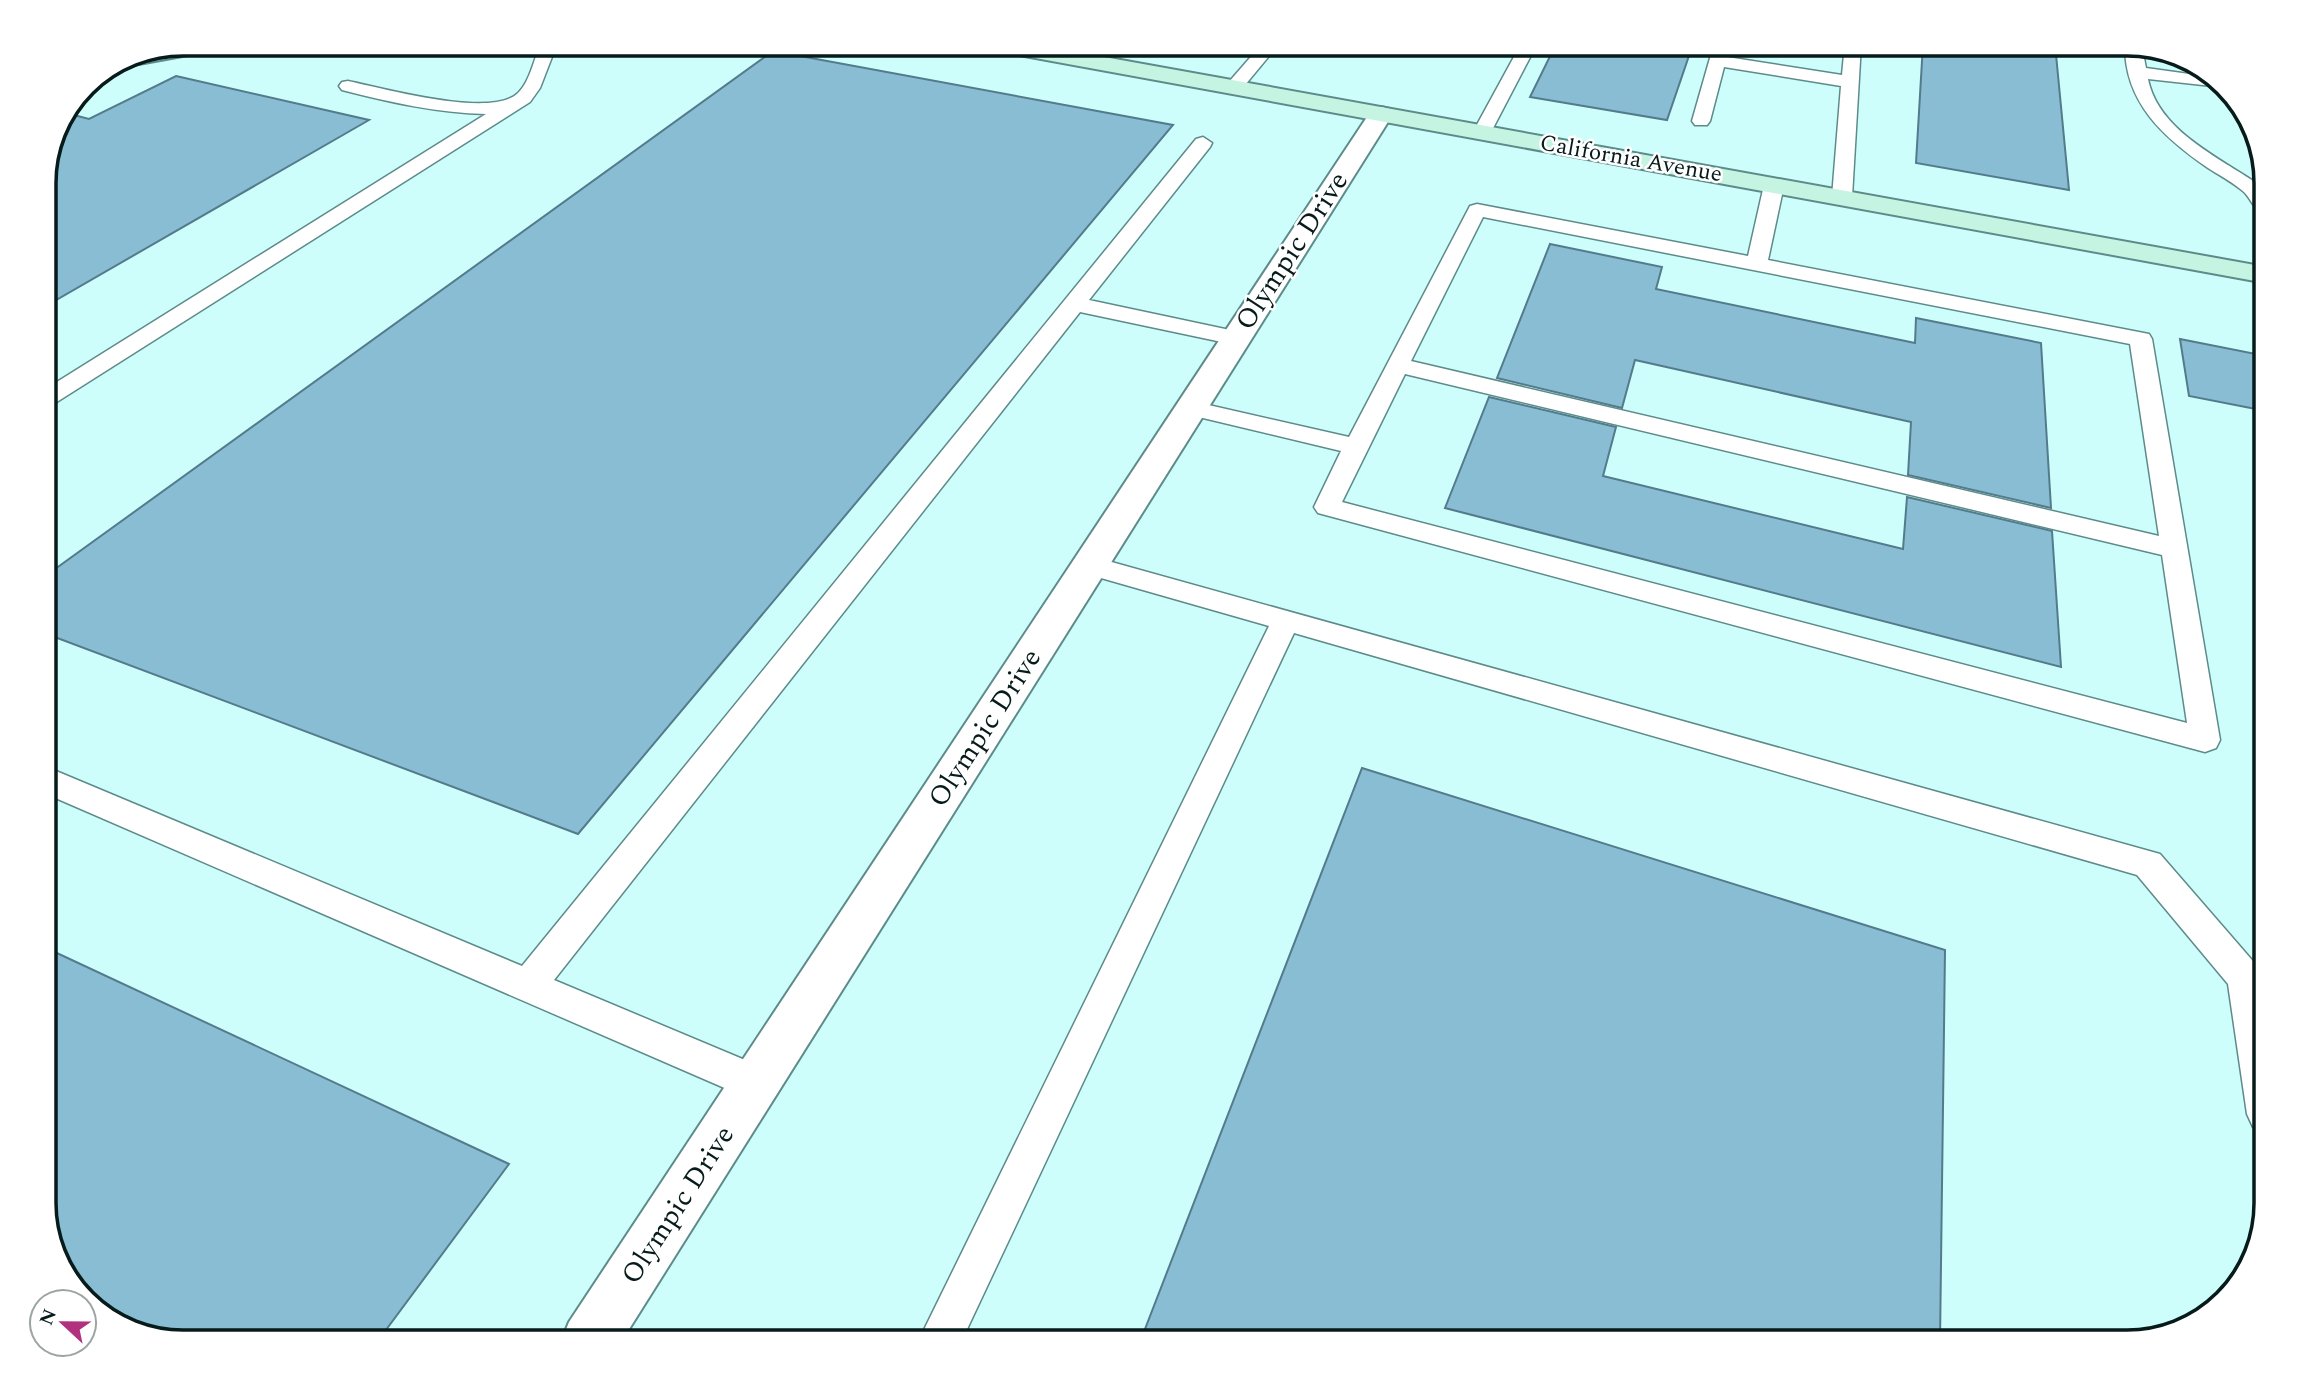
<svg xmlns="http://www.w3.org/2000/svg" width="2310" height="1386" viewBox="0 0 2310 1386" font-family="Spectral,serif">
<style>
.building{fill:#89bdd3;stroke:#547b8b;stroke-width:2}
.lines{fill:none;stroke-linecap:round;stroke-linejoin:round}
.service-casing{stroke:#5d8b8a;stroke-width:3}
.minor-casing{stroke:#5d8b8a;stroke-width:4}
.secondary-casing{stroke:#5d8b8a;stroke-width:4}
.service{fill:#fff;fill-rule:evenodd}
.minor{fill:#fff;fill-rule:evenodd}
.secondary{fill:#c6f4e2;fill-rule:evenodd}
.labels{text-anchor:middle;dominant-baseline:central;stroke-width:5;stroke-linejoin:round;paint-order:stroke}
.far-street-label{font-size:23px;fill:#081b1b;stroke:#fff}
.street-label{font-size:28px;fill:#081b1b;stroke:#fff}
.rim{fill:none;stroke:#081b1b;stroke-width:3.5}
</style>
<rect width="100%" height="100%" fill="#cdfefc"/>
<!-- building -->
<path class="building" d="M 1556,44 L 1693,44 L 1667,120 L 1530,97 Z
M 1923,44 L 2055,44 L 2069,190 L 1916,163 Z
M 773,51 L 1173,125 L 578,834 L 44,633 L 44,577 Z
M 176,76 L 369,120 L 44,307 L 44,175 L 55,130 L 66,113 L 89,119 Z
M 1550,244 L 1662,267 L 1656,289 L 1915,343 L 1916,318 L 2041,343 L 2051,508 L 1908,475 L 1911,422 L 1635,360 L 1622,408 L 1497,378 Z
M 2180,339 L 2266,356 L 2266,411 L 2189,396 Z
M 1489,397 L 1616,427 L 1603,476 L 1903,549 L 1907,497 L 2052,531 L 2061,667 L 1445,508 Z
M 1362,768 L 1945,950 L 1940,1342 L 1140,1342 Z
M 44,947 L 509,1164 L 377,1342 L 183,1342 L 113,1323 L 63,1273 L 44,1211 Z"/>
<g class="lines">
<!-- service casing -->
<g class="service-casing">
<path id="service" d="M 541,44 L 557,44 L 540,88 L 530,102 L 52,405 L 44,407 L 44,390 L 486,114 C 437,113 389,102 342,90 L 339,86 L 342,82 L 348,81 C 382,88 492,119 518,93 C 530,82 534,58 541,44 Z
M 1262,44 L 1279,44 L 1240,91 L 1228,91 L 1225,87 L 1228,83 Z
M 1360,44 L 1384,44 L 1382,48 L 1368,49 Z
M 1521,44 L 1537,44 L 1491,132 L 1482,138 L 1475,136 L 1473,132 Z
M 1714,44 L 1730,44 L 1727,57 L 1842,75 L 1845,44 L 1861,44 L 1852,197 L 1849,201 L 1835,201 L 1832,197 L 1841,86 L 1724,67 L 1710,121 L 1707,125 L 1695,125 L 1692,121 Z
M 2125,44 L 2142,48 L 2146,68 L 2211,77 L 2221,87 L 2148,79 C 2158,130 2218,157 2258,184 L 2266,194 L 2266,214 C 2254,211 2252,200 2244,192 C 2234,183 2219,175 2208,168 C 2163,137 2124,102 2125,44 Z
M 1203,137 L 1212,143 L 1210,147 L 1089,300 L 1244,333 L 1247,338 L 1244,343 L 1236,345 L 1080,312 L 554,980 L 769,1070 L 775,1083 L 769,1096 L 756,1101 L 743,1096 L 44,793 L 44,766 L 522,966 L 1196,139 Z
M 1774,179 L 1784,185 L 1768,260 L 2149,334 L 2152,339 L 2220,740 L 2216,748 L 2205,752 L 1318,513 L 1314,507 L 1341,451 L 1182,413 L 1179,408 L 1182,403 L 1191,401 L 1349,437 L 1470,206 L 1477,204 L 1748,256 L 1764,185 ZM 1483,217 L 2130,344 L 2159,536 L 1411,361 ZM 1405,374 L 2162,555 L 2187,723 L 1342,502 Z
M 1090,556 L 2160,854 L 2258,967 L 2263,978 L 2266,999 L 2266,1132 L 2253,1127 L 2247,1114 L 2228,984 L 2137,875 L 1294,633 L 961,1342 L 918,1342 L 1269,626 L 1080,572 L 1076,565 L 1080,558 Z"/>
</g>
<!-- minor casing -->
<g class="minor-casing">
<path id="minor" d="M 1381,107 L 1389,109 L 1393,114 L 621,1342 L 561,1342 L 569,1322 L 1369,114 L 1373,109 Z"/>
</g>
<!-- secondary casing -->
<g class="secondary-casing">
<path id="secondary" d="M 183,44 L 221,44 L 218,49 L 210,51 L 122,67 L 114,65 L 130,54 Z
M 986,44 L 1032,44 L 2266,267 L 2266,283 L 997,51 L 989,49 Z"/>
</g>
<!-- service -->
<use href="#service" class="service"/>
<!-- minor -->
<use href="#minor" class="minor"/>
<!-- secondary -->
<use href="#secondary" class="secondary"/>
</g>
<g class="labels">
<!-- far-street labels -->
<g class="far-street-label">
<text transform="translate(1631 159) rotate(10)">California Avenue</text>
</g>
<!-- street labels -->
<g class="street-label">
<text transform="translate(1292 251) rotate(-57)">Olympic Drive</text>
<text transform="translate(985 728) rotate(-57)">Olympic Drive</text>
<text transform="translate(678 1205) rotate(-57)">Olympic Drive</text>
</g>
</g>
<!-- crop -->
<path d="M0 0H2310V1386H0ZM183 56H2127A127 127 0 0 1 2254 183V1203A127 127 0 0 1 2127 1330H183A127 127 0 0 1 56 1203V183A127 127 0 0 1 183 56Z" fill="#fff" fill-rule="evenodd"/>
<path class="rim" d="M183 56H2127A127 127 0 0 1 2254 183V1203A127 127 0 0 1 2127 1330H183A127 127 0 0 1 56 1203V183A127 127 0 0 1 183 56Z"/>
<!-- north arrow -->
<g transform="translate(63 1323) rotate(292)"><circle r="33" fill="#ffffff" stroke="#9ca4a4" stroke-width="2"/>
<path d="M0-5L12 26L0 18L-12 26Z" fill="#b1317e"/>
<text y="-10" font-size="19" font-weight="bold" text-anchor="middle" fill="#081b1b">N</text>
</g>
</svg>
